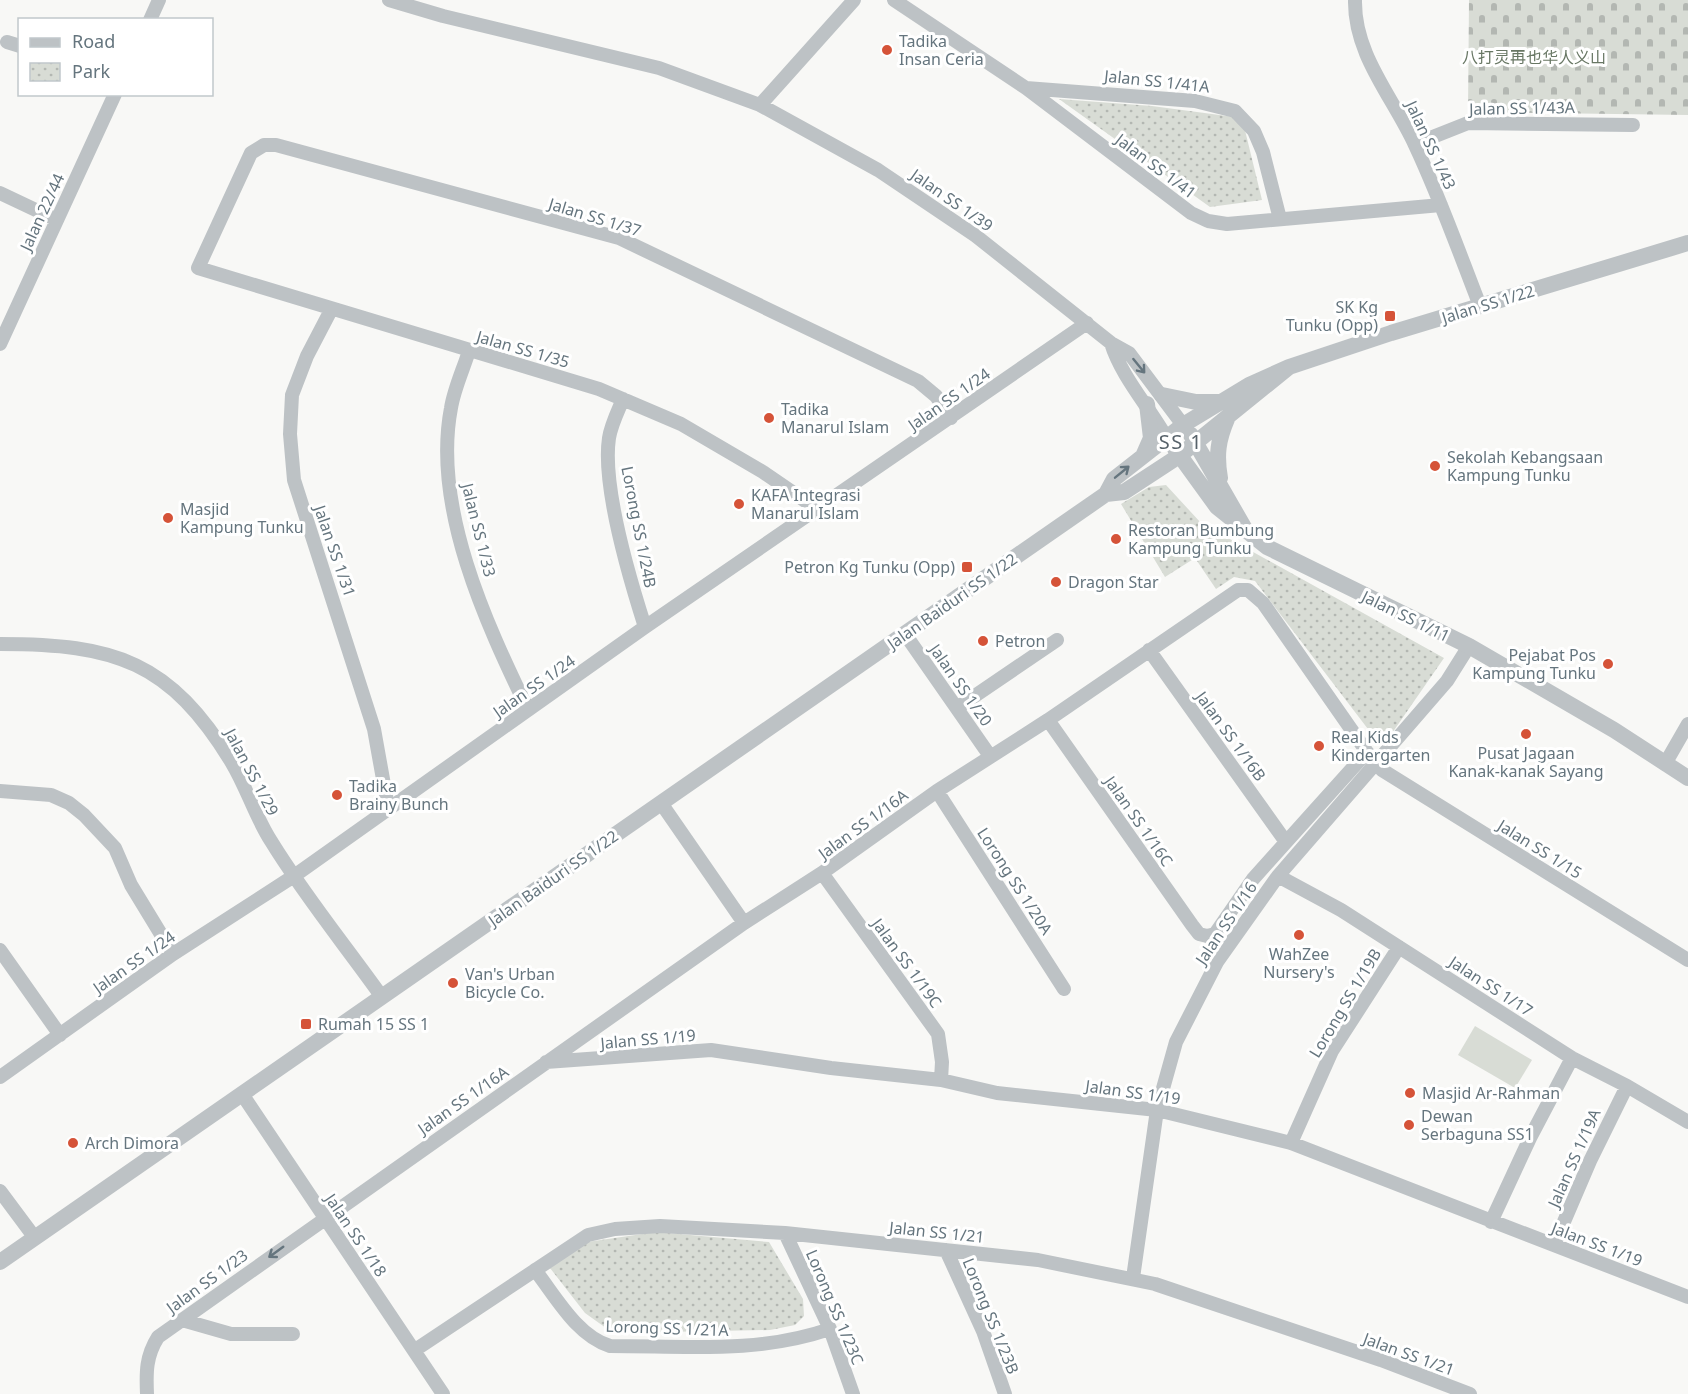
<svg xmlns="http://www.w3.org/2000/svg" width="1688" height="1394" viewBox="0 0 1688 1394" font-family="'Noto Sans','Noto Sans SC',sans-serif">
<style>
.grass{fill:#d8dcd5}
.cemetery{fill:url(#cemetery-stones)}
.park{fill:url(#park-dots)}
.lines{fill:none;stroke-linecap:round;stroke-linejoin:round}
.minor{stroke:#bdc2c5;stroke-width:14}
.tertiary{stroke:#bdc2c5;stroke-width:16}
.oneway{stroke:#65757e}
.poi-dot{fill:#d55338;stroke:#fff;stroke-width:2}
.labels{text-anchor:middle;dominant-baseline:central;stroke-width:6;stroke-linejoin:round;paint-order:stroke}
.poi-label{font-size:16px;fill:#65757e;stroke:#fff;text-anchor:start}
.park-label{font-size:16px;fill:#687764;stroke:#fff}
.street-label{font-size:16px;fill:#65757e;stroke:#fff}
.quarter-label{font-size:20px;letter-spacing:1.5px;fill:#57626a;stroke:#fff}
</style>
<defs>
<pattern id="cemetery-stones" width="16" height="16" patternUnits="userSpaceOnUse" patternTransform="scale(1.5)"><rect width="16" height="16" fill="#d8dcd5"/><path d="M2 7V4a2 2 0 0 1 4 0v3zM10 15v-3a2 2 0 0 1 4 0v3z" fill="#b3b7b2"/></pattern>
<pattern id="park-dots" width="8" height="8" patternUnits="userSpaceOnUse" patternTransform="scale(1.5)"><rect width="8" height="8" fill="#d8dcd5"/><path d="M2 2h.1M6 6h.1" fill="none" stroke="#b3b7b2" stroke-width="1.8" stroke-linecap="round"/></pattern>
</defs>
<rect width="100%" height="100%" fill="#f8f8f6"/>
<!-- grass -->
<path class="grass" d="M 1475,1026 L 1532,1060 L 1515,1088 L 1458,1055 Z"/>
<!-- cemetery -->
<path class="cemetery" d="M 1469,0 L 1688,0 L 1688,115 L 1468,112 Z"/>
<!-- park -->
<path class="park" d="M 1059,99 L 1152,106 L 1242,118 L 1262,200 L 1210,207 Z
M 1166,485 L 1201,523 L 1444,658 L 1390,736 L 1371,733 L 1255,581 L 1234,577 L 1216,589 L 1195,558 L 1165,577 L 1121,504 L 1149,487 Z
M 656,1232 L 769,1242 L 803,1299 L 804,1316 L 795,1325 L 770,1330 L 613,1333 L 585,1313 L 550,1268 L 587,1242 Z"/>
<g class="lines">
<!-- minor -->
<path class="minor" d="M 389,0 L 443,16 L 659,68 L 760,105 L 878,170 L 976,236 L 1111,343 L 1129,353 L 1183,425
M 894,0 L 1026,88 L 1191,213 L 1208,221 L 1227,224 L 1441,205
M 1355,0 C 1354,55 1393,97 1415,145 C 1440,198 1459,252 1480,306
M 150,20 L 159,0
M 7,42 L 20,46
M 1026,88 L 1195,101 L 1235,111 L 1254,131 L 1263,152 L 1280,219
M 760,105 L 854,0
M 1415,144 L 1468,123 L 1633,125
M 0,193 L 57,220
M 331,310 L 307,356 L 292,395 L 290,434 L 294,480 L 374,729 L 388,807
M 1111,343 C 1121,376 1149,407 1166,437
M 0,344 L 115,94
M 469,351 C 463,370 454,389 451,408 C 432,507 486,623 528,710
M 623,399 C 618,411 611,425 609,438 C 602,485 630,580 645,627
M 817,509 L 763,472 L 681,424 L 599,389 L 198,268 L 251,153 L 264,145 L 276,145 L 619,238 L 918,381 L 936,396 L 951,418
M 905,634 L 990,756
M 0,644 C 115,644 170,661 232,763 C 247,788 255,816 271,841 C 304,895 345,945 382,997
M 1149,650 L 1286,842
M 957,708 L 1057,640
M 1048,720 L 1192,925 L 1199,934 L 1207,936 L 1215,934 L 1253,879 L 1367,752
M 1665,764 L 1688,724
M 0,791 L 51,795 L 69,803 L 84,815 L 115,848 L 131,885 L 173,954
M 937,791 L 1064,989
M 661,803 L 744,923
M 822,873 L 938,1034 L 942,1062 L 941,1080
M 1278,876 L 1341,910 L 1572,1058 L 1627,1086 L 1688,1122
M 0,950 L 60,1035
M 546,1062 L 711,1050 L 831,1068 L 941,1080 L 997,1093 L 1157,1110 L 1291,1143 L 1688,1297
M 0,1077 L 173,954 L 294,876 L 645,627 L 1087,323
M 242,1094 L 443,1394
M 1291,1143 L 1332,1051 L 1399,947
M 0,1191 L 35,1238
M 1491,1222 L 1530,1138 L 1572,1058
M 785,1233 L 830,1329 L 853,1394
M 1554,1245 L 1590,1161 L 1627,1086
M 946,1250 L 983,1331 L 1005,1394
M 535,1270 C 556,1297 577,1336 610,1346 C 686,1346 757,1354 830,1329
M 1133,1278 L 1157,1110 L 1176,1042 L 1217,962 L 1278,876 L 1447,681 L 1469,646
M 182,1320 L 231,1334 L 293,1334
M 415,1350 L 588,1235 L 615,1229 L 660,1226 L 785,1233 L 1038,1260 L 1155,1284 L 1381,1360 L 1470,1394
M 147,1394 C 146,1372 146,1356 158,1337 L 744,923 L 822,873 L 937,791 L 1048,720 L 1238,590 L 1248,590 L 1263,603 L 1367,752 L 1382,770 L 1688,960"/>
<!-- tertiary -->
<path class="tertiary" d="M 1162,395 L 1196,402 L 1218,402
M 1191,435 L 1245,529
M 1175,449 L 1217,507 L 1267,547 L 1469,646 L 1614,730 L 1688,778
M 1144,454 L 1151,438 L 1147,404
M 1220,478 C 1216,455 1218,440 1227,419
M 1106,494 L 1114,479 L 1183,425 L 1249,385 L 1289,367 L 1391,333 L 1688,243
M 0,1262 L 1106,494 L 1124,492 L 1179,456 L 1289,367"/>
</g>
<!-- one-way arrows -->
<defs><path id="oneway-shaft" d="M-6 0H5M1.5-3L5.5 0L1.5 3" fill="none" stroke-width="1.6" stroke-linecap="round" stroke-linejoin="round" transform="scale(1.5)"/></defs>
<g class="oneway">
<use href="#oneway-shaft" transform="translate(1139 366) rotate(51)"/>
<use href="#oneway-shaft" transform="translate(1122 472) rotate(-39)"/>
<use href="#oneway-shaft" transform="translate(276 1252) rotate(144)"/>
</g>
<!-- markers -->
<g class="poi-dot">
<circle cx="887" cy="50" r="6"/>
<rect x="1384" y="310" width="12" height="12" rx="3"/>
<circle cx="769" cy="418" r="6"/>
<circle cx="1435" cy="466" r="6"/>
<circle cx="739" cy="504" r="6"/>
<circle cx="168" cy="518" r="6"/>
<circle cx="1116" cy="539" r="6"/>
<rect x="961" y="561" width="12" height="12" rx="3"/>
<circle cx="1056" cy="582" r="6"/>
<circle cx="983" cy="641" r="6"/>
<circle cx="1608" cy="664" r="6"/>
<circle cx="1526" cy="734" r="6"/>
<circle cx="1319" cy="746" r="6"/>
<circle cx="337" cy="795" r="6"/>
<circle cx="1299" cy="935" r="6"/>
<circle cx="453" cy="983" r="6"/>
<rect x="300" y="1018" width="12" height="12" rx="3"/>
<circle cx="1410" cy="1093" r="6"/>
<circle cx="1409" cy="1125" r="6"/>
<circle cx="73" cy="1143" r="6"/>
</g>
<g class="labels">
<!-- poi labels -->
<g class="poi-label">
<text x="899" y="41">Tadika<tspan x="899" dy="18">Insan Ceria</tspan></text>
<text x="1378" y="307" text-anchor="end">SK Kg<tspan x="1378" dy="18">Tunku (Opp)</tspan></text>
<text x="781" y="409">Tadika<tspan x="781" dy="18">Manarul Islam</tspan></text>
<text x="1447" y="457">Sekolah Kebangsaan<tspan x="1447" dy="18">Kampung Tunku</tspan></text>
<text x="751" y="495">KAFA Integrasi<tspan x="751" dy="18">Manarul Islam</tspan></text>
<text x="180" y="509">Masjid<tspan x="180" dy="18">Kampung Tunku</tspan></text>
<text x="1128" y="530">Restoran Bumbung<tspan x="1128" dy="18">Kampung Tunku</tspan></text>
<text x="955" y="567" text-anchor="end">Petron Kg Tunku (Opp)</text>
<text x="1068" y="582">Dragon Star</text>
<text x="995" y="641">Petron</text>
<text x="1596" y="655" text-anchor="end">Pejabat Pos<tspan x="1596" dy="18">Kampung Tunku</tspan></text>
<text x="1331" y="737">Real Kids<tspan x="1331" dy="18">Kindergarten</tspan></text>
<text x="1526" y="753" text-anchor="middle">Pusat Jagaan<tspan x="1526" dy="18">Kanak-kanak Sayang</tspan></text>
<text x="349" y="786">Tadika<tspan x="349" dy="18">Brainy Bunch</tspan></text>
<text x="1299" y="954" text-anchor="middle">WahZee<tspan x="1299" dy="18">Nursery's</tspan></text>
<text x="465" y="974">Van's Urban<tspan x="465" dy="18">Bicycle Co.</tspan></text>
<text x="318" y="1024">Rumah 15 SS 1</text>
<text x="1422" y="1093">Masjid Ar-Rahman</text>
<text x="1421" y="1116">Dewan<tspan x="1421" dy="18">Serbaguna SS1</tspan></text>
<text x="85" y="1143">Arch Dimora</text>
</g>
<!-- park labels -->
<g class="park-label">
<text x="1534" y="57">八打灵再也华人义山</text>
</g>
<!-- street labels -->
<g class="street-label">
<text transform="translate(1157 81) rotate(6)">Jalan SS 1/41A</text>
<text transform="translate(1522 108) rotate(-1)">Jalan SS 1/43A</text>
<text transform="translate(1431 145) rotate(65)">Jalan SS 1/43</text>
<text transform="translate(1156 166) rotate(37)">Jalan SS 1/41</text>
<text transform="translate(952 200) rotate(35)">Jalan SS 1/39</text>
<text transform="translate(42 212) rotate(-65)">Jalan 22/44</text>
<text transform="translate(595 217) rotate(17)">Jalan SS 1/37</text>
<text transform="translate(1488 304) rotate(-17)">Jalan SS 1/22</text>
<text transform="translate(523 349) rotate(16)">Jalan SS 1/35</text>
<text transform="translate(949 399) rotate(-35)">Jalan SS 1/24</text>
<text transform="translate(639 527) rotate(79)">Lorong SS 1/24B</text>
<text transform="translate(479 530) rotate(76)">Jalan SS 1/33</text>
<text transform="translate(335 551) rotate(71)">Jalan SS 1/31</text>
<text transform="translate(952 601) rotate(-35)">Jalan Baiduri SS 1/22</text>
<text transform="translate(1406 616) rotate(26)">Jalan SS 1/11</text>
<text transform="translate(961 685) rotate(55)">Jalan SS 1/20</text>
<text transform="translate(534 686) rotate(-35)">Jalan SS 1/24</text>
<text transform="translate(1231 736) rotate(54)">Jalan SS 1/16B</text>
<text transform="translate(252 772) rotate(62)">Jalan SS 1/29</text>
<text transform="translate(1139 821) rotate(55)">Jalan SS 1/16C</text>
<text transform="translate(863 824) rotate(-36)">Jalan SS 1/16A</text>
<text transform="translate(1540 849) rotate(32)">Jalan SS 1/15</text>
<text transform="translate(553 878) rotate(-35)">Jalan Baiduri SS 1/22</text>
<text transform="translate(1015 881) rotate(57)">Lorong SS 1/20A</text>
<text transform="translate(1226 923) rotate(-56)">Jalan SS 1/16</text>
<text transform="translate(134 962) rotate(-35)">Jalan SS 1/24</text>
<text transform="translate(907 963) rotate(54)">Jalan SS 1/19C</text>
<text transform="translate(1491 986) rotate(33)">Jalan SS 1/17</text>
<text transform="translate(1345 1003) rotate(-59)">Lorong SS 1/19B</text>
<text transform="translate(648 1039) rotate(-5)">Jalan SS 1/19</text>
<text transform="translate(1133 1092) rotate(8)">Jalan SS 1/19</text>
<text transform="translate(463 1100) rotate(-35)">Jalan SS 1/16A</text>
<text transform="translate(1574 1158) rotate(-66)">Jalan SS 1/19A</text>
<text transform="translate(937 1232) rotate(6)">Jalan SS 1/21</text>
<text transform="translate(356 1235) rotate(56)">Jalan SS 1/18</text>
<text transform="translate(1597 1244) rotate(21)">Jalan SS 1/19</text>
<text transform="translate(207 1281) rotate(-36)">Jalan SS 1/23</text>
<text transform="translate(835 1307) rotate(67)">Lorong SS 1/23C</text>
<text transform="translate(991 1316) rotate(68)">Lorong SS 1/23B</text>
<text transform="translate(667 1328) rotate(2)">Lorong SS 1/21A</text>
<text transform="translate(1409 1354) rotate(20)">Jalan SS 1/21</text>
</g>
<!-- quarter labels -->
<g class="quarter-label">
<text x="1181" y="441">SS 1</text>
</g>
</g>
<!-- legend -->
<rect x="18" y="18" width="195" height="78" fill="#ffffff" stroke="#c1c8cb" stroke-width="1.5"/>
<rect x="30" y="38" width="30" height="9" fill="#bdc2c5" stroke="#c1c8cb" stroke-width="1.5"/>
<text x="72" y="48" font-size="18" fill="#65757e">Road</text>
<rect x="30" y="63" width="30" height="18" fill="url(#park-dots)" stroke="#c1c8cb" stroke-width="1.5"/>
<text x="72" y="78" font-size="18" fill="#65757e">Park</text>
</svg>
